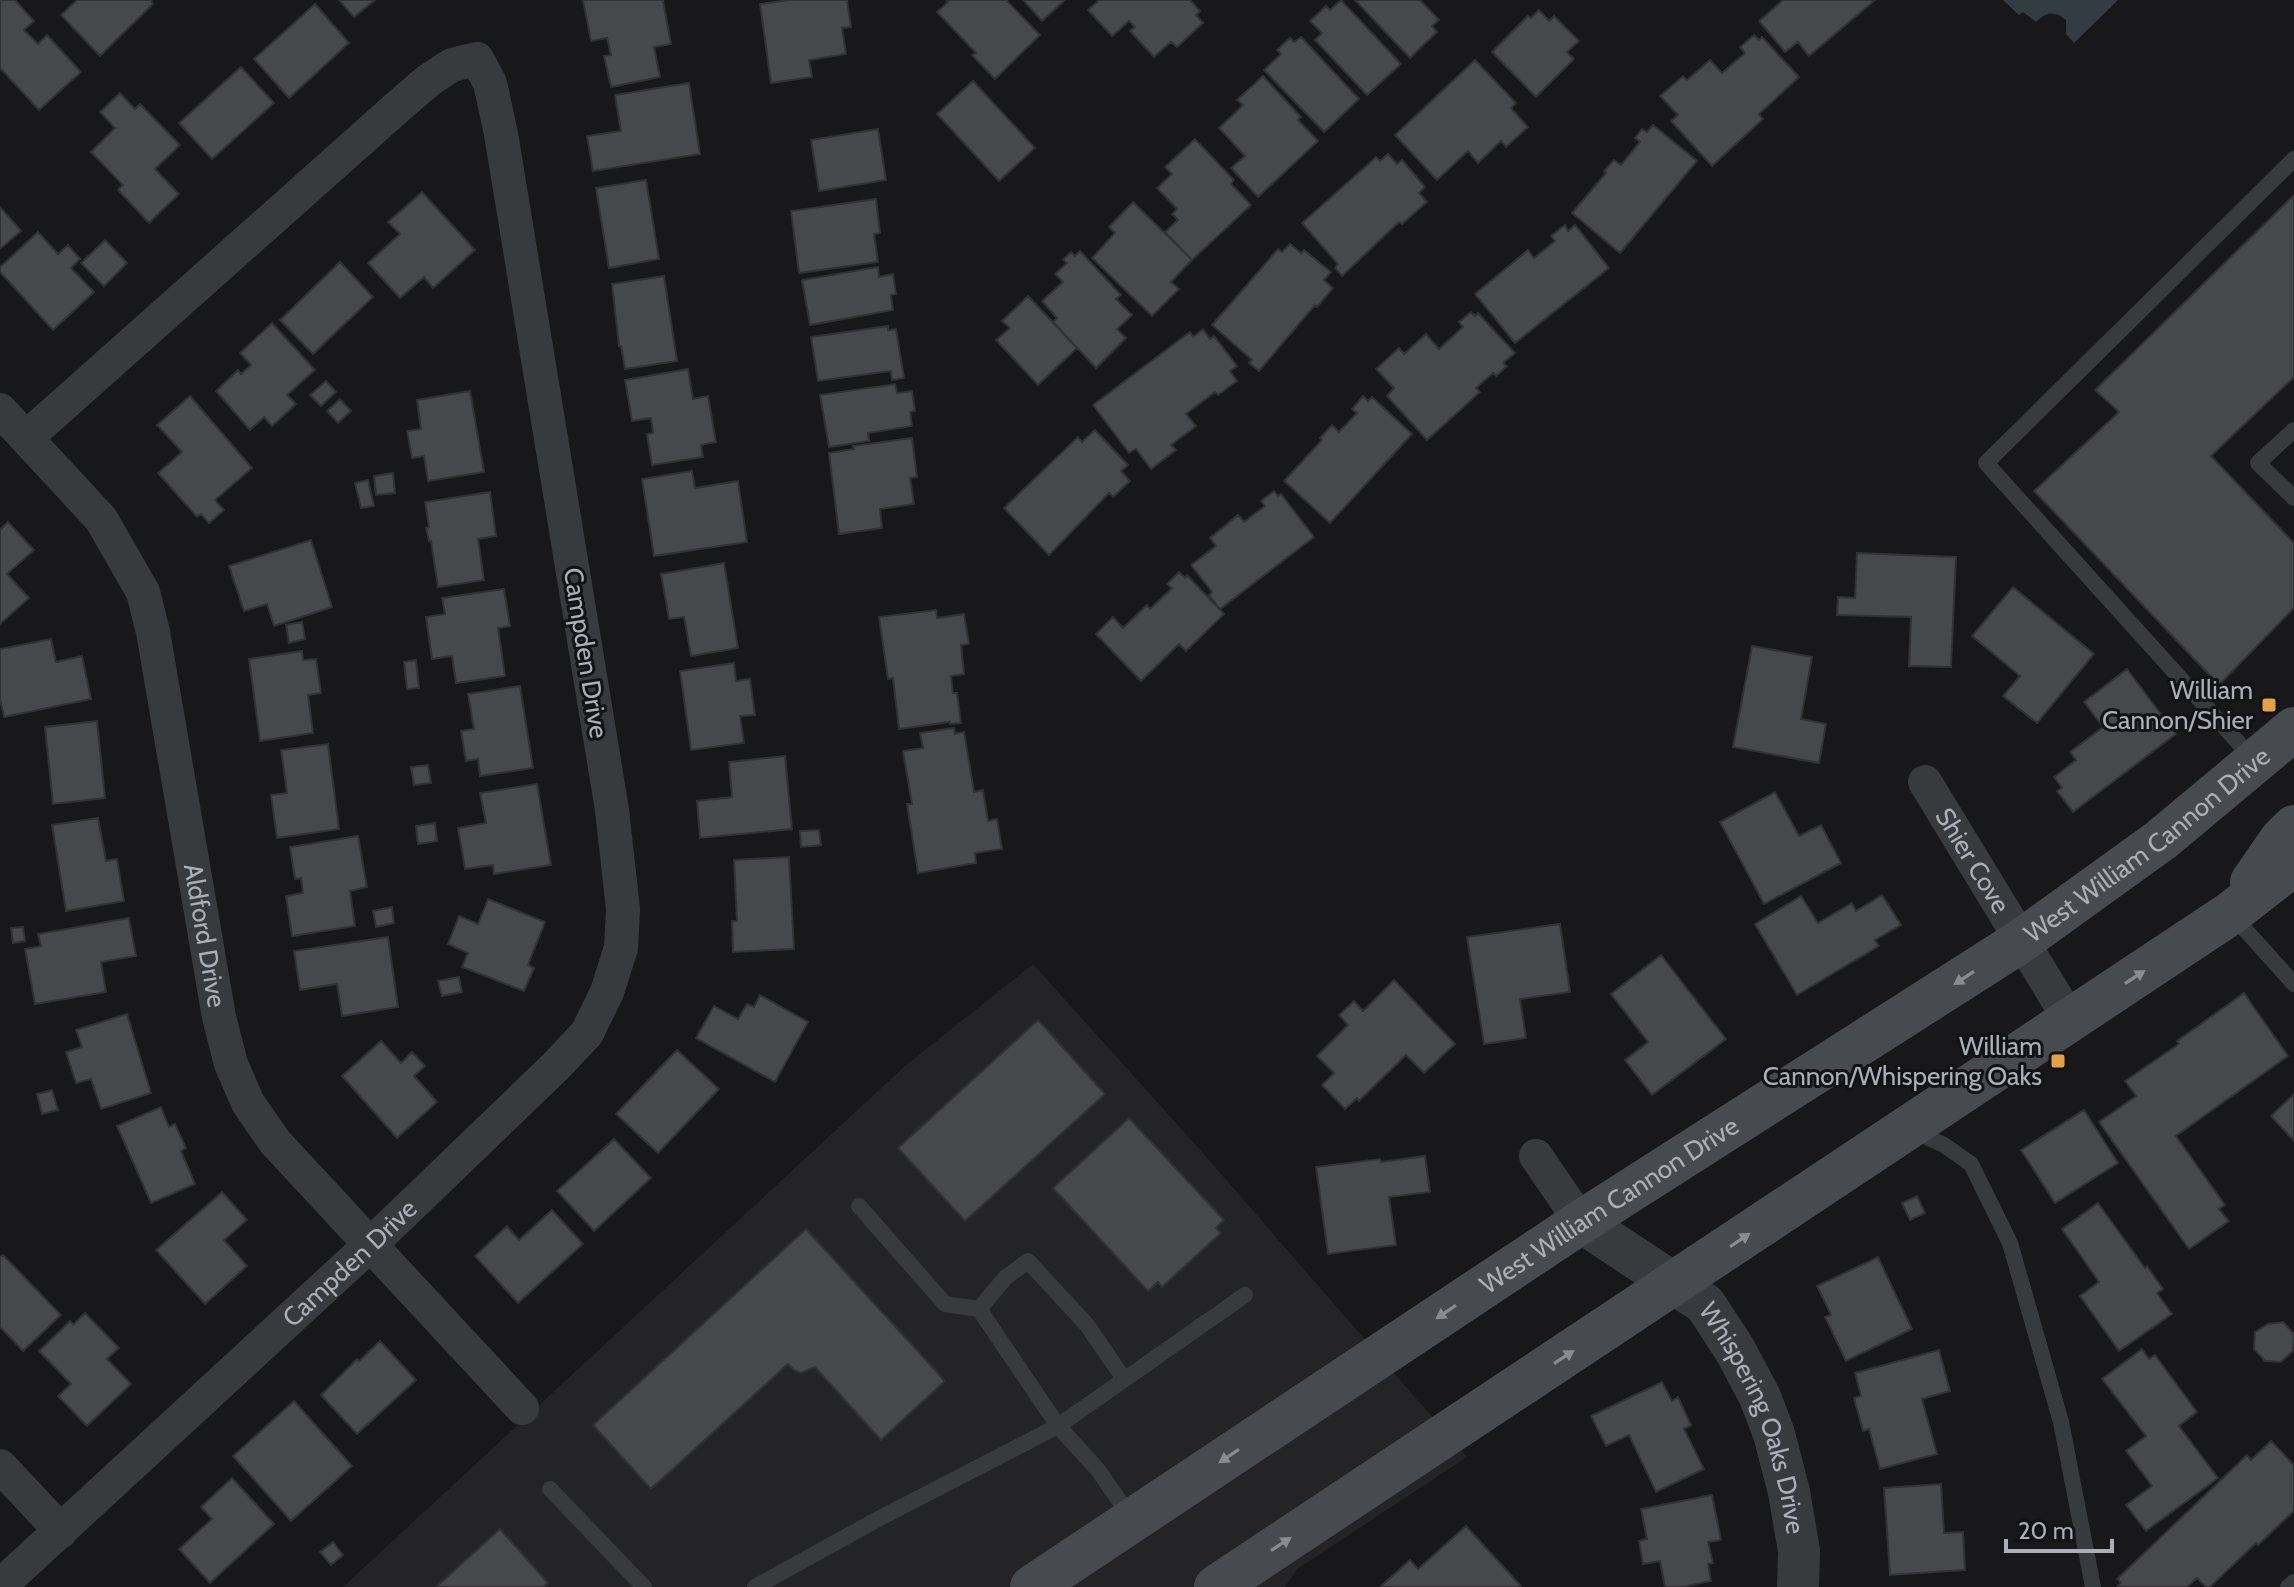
<svg xmlns="http://www.w3.org/2000/svg" width="2294" height="1587" viewBox="0 0 2294 1587" font-family="Cabin,sans-serif">
<style>
.built{fill:#242427}
.water{fill:#323c42}
.building{fill:#47484c;stroke:#323235;stroke-width:2}
.lines{fill:none;stroke-linecap:round;stroke-linejoin:round}
.service{stroke:#393a3e;stroke-width:16}
.minor{stroke:#393a3e;stroke-width:34}
.tertiary{stroke:#393a3e;stroke-width:42}
.secondary{stroke:#474a4e;stroke-width:44}
.oneway{fill:#888c93}
.poi-dot{fill:#e2a147;stroke:#131315;stroke-width:3}
.labels{text-anchor:middle;dominant-baseline:central;stroke-width:6;stroke-linejoin:round;paint-order:stroke}
.street-label{font-size:26px;fill:#abb0b8;stroke:#131315}
.poi-label{font-size:26px;fill:#abb0b8;stroke:#131315;text-anchor:end}
</style>
<rect width="100%" height="100%" fill="#18181a"/>
<!-- built -->
<path class="built" d="M 1033,964 L 1202,1152 L 1467,1457 L 1297,1569 L 1285,1587 L 343,1587 L 905,1066 Z"/>
<!-- water -->
<path class="water" d="M 2003,0 L 2118,0 L 2074,43 L 2066,34 L 2066,20 C 2054,10 2046,12 2036,22 L 2023,12 L 2019,15 Z"/>
<!-- building -->
<path class="building" d="M 0,0 L 15,0 L 34,21 L 24,30 L 38,44 L 47,35 L 81,72 L 39,110 L 0,68 Z
M 77,0 L 151,0 L 153,4 L 100,56 L 61,15 Z
M 339,0 L 375,0 L 354,17 Z
M 583,0 L 663,0 L 671,44 L 654,47 L 660,77 L 611,87 L 604,56 L 611,55 L 607,38 L 591,41 Z
M 789,0 L 847,0 L 851,27 L 842,28 L 846,54 L 809,60 L 812,77 L 771,83 L 760,4 Z
M 947,0 L 1006,0 L 1040,35 L 995,79 L 972,55 L 976,53 L 937,12 L 948,2 Z
M 1023,0 L 1065,0 L 1042,21 Z
M 1099,0 L 1190,0 L 1200,11 L 1196,15 L 1203,23 L 1177,47 L 1171,42 L 1154,57 L 1130,31 L 1135,27 L 1129,21 L 1112,36 L 1088,10 Z
M 1341,0 L 1401,64 L 1367,95 L 1315,40 L 1322,33 L 1310,21 L 1326,6 L 1330,10 Z
M 1355,0 L 1420,0 L 1439,20 L 1432,26 L 1437,32 L 1410,58 Z
M 1783,0 L 1875,0 L 1809,56 L 1798,42 L 1785,52 L 1759,21 Z
M 315,4 L 349,43 L 289,98 L 254,59 Z
M 1539,10 L 1549,21 L 1554,16 L 1579,41 L 1567,52 L 1574,59 L 1536,97 L 1492,52 L 1528,16 L 1531,18 Z
M 1754,35 L 1759,40 L 1762,37 L 1799,77 L 1759,114 L 1763,119 L 1712,166 L 1671,121 L 1678,115 L 1660,96 L 1683,76 L 1687,80 L 1710,60 L 1722,73 L 1745,53 L 1740,47 Z
M 1301,37 L 1359,99 L 1324,132 L 1264,70 L 1281,54 L 1277,50 L 1290,38 L 1294,42 Z
M 1475,60 L 1516,103 L 1511,108 L 1528,127 L 1506,147 L 1501,141 L 1478,163 L 1468,151 L 1437,180 L 1395,135 Z
M 241,67 L 274,103 L 212,159 L 179,123 Z
M 1263,76 L 1301,117 L 1298,120 L 1318,141 L 1258,197 L 1231,168 L 1245,156 L 1219,128 L 1243,105 L 1237,100 Z
M 973,81 L 1035,148 L 999,181 L 937,114 Z
M 689,83 L 700,154 L 593,171 L 587,136 L 621,131 L 615,95 Z
M 120,93 L 135,109 L 140,104 L 180,145 L 155,169 L 179,194 L 149,223 L 118,190 L 123,185 L 91,152 L 115,128 L 100,112 Z
M 1653,125 L 1697,161 L 1620,253 L 1572,213 L 1606,173 L 1604,171 L 1614,160 L 1621,165 L 1640,142 L 1635,138 L 1642,129 L 1647,132 Z
M 878,129 L 886,180 L 819,191 L 811,140 Z
M 1195,139 L 1234,180 L 1231,184 L 1251,205 L 1192,260 L 1165,232 L 1178,220 L 1172,214 L 1177,209 L 1157,188 L 1172,174 L 1165,167 Z
M 1388,154 L 1397,164 L 1402,160 L 1425,187 L 1419,193 L 1427,202 L 1402,224 L 1399,222 L 1342,276 L 1335,268 L 1338,264 L 1302,223 L 1376,157 L 1380,161 Z
M 646,180 L 659,259 L 609,268 L 596,188 Z
M 422,192 L 475,250 L 433,288 L 424,277 L 400,298 L 368,263 L 400,234 L 388,222 Z
M 2294,195 L 2294,377 L 2211,456 L 2294,543 L 2294,608 L 2219,685 L 2034,491 L 2119,412 L 2095,390 Z
M 876,199 L 880,233 L 874,234 L 878,262 L 799,273 L 791,211 Z
M 1133,202 L 1192,260 L 1171,282 L 1179,289 L 1152,316 L 1092,258 L 1115,233 L 1109,227 Z
M 0,207 L 21,231 L 0,249 Z
M 1565,225 L 1568,231 L 1575,225 L 1609,268 L 1515,343 L 1475,294 L 1528,250 L 1534,258 L 1555,241 L 1551,236 Z
M 38,232 L 58,254 L 68,245 L 80,259 L 71,268 L 94,292 L 53,330 L 0,272 L 0,267 Z
M 105,240 L 127,263 L 104,286 L 81,263 Z
M 1290,244 L 1301,253 L 1304,250 L 1331,272 L 1324,280 L 1333,288 L 1317,307 L 1315,305 L 1259,371 L 1249,363 L 1252,360 L 1212,325 L 1278,249 L 1282,252 Z
M 1080,251 L 1121,295 L 1116,299 L 1132,315 L 1117,329 L 1126,338 L 1096,368 L 1053,322 L 1057,318 L 1042,301 L 1063,282 L 1055,274 L 1067,263 L 1063,260 L 1071,252 L 1075,256 Z
M 340,262 L 373,297 L 313,354 L 280,320 Z
M 878,267 L 879,277 L 893,274 L 896,294 L 891,295 L 893,310 L 810,325 L 802,280 Z
M 664,276 L 677,361 L 625,369 L 621,346 L 619,346 L 612,284 Z
M 1028,296 L 1077,348 L 1038,385 L 996,340 L 1010,328 L 1002,321 Z
M 1471,312 L 1475,316 L 1478,313 L 1515,353 L 1503,363 L 1507,366 L 1496,376 L 1493,373 L 1476,388 L 1480,392 L 1427,440 L 1387,396 L 1394,388 L 1376,369 L 1399,348 L 1404,354 L 1426,334 L 1439,349 L 1463,327 L 1459,322 Z
M 272,323 L 315,370 L 287,395 L 296,404 L 272,426 L 264,417 L 250,430 L 216,391 L 238,370 L 241,374 L 251,365 L 240,353 Z
M 888,326 L 888,330 L 896,329 L 904,378 L 892,380 L 891,371 L 818,381 L 811,337 Z
M 1203,329 L 1210,339 L 1214,336 L 1237,366 L 1230,371 L 1237,381 L 1218,395 L 1215,392 L 1186,414 L 1196,426 L 1171,445 L 1176,450 L 1151,469 L 1136,449 L 1129,453 L 1093,405 L 1190,332 L 1193,337 Z
M 688,369 L 693,399 L 708,396 L 716,442 L 701,445 L 703,457 L 652,465 L 647,434 L 653,433 L 651,418 L 632,421 L 625,380 Z
M 326,381 L 336,392 L 321,406 L 310,395 Z
M 895,384 L 897,393 L 912,391 L 915,411 L 910,412 L 912,426 L 868,433 L 869,441 L 829,447 L 820,395 Z
M 470,391 L 484,472 L 428,481 L 424,456 L 412,458 L 407,431 L 421,429 L 417,400 Z
M 190,396 L 252,468 L 215,500 L 224,510 L 209,523 L 201,514 L 197,517 L 158,473 L 182,452 L 157,425 Z
M 1363,396 L 1368,401 L 1372,397 L 1412,434 L 1330,523 L 1284,481 L 1322,440 L 1320,438 L 1332,425 L 1339,432 L 1357,413 L 1352,409 Z
M 340,399 L 351,411 L 338,423 L 327,411 Z
M 1095,430 L 1128,465 L 1121,471 L 1130,481 L 1113,497 L 1109,493 L 1049,555 L 1004,508 L 1078,437 L 1082,442 Z
M 912,438 L 917,477 L 910,478 L 914,504 L 880,509 L 882,528 L 839,534 L 829,453 L 854,449 L 853,446 Z
M 692,471 L 695,488 L 738,481 L 747,542 L 654,556 L 642,479 Z
M 393,473 L 395,493 L 376,495 L 374,476 Z
M 368,480 L 374,506 L 361,508 L 355,483 Z
M 1274,491 L 1278,496 L 1281,494 L 1314,537 L 1220,609 L 1209,595 L 1212,592 L 1191,565 L 1216,546 L 1210,538 L 1238,515 L 1244,522 L 1265,506 L 1261,501 Z
M 490,492 L 496,536 L 478,539 L 484,580 L 438,587 L 431,541 L 429,541 L 426,528 L 429,527 L 425,502 Z
M 8,522 L 34,550 L 7,574 L 29,598 L 0,624 L 0,530 Z
M 311,540 L 332,607 L 274,626 L 267,604 L 244,611 L 229,566 Z
M 1857,553 L 1956,557 L 1951,667 L 1909,666 L 1911,617 L 1837,615 L 1838,597 L 1855,598 Z
M 724,563 L 738,648 L 691,656 L 684,617 L 669,619 L 661,574 Z
M 1179,572 L 1185,578 L 1187,575 L 1224,614 L 1186,651 L 1179,644 L 1141,681 L 1096,634 L 1113,617 L 1123,628 L 1147,605 L 1150,609 L 1172,588 L 1167,584 Z
M 2013,587 L 2094,654 L 2037,723 L 2003,696 L 2020,676 L 1972,636 Z
M 504,589 L 510,626 L 498,628 L 505,676 L 456,683 L 452,656 L 432,659 L 426,617 L 445,614 L 442,598 Z
M 936,610 L 937,618 L 964,614 L 969,644 L 961,645 L 964,674 L 951,676 L 953,693 L 957,693 L 961,723 L 950,724 L 950,722 L 899,729 L 893,678 L 888,679 L 879,617 Z
M 302,622 L 305,639 L 289,643 L 286,625 Z
M 51,639 L 56,662 L 82,656 L 91,699 L 4,717 L 0,699 L 0,649 Z
M 1752,646 L 1812,657 L 1801,719 L 1826,724 L 1819,763 L 1733,747 Z
M 302,651 L 303,660 L 316,659 L 321,693 L 308,695 L 313,733 L 260,741 L 249,659 Z
M 416,660 L 419,688 L 407,689 L 404,662 Z
M 734,663 L 736,681 L 750,679 L 755,715 L 740,716 L 744,743 L 691,750 L 680,671 Z
M 2127,669 L 2176,734 L 2073,812 L 2057,791 L 2062,788 L 2054,777 L 2076,760 L 2070,752 L 2103,727 L 2084,702 Z
M 520,686 L 533,768 L 480,776 L 478,759 L 466,761 L 461,731 L 474,729 L 468,694 Z
M 97,721 L 105,798 L 53,804 L 45,727 Z
M 954,728 L 955,734 L 964,732 L 974,792 L 983,790 L 988,821 L 997,819 L 1002,849 L 975,853 L 976,863 L 918,873 L 907,804 L 912,804 L 903,751 L 923,748 L 920,733 Z
M 328,744 L 339,829 L 277,838 L 271,795 L 287,793 L 281,750 Z
M 785,756 L 792,829 L 700,838 L 697,801 L 732,797 L 729,762 Z
M 428,765 L 431,783 L 414,785 L 411,767 Z
M 537,784 L 551,865 L 494,874 L 493,865 L 465,869 L 458,828 L 486,823 L 480,793 Z
M 1775,792 L 1799,836 L 1821,825 L 1841,863 L 1764,904 L 1720,822 Z
M 98,818 L 106,861 L 117,859 L 124,901 L 66,911 L 52,825 Z
M 435,823 L 437,841 L 418,844 L 416,826 Z
M 819,830 L 821,845 L 801,847 L 800,831 Z
M 358,836 L 367,887 L 350,891 L 355,926 L 292,936 L 286,896 L 303,893 L 301,878 L 295,879 L 290,847 Z
M 789,857 L 794,949 L 733,952 L 732,921 L 737,921 L 734,860 Z
M 1882,895 L 1901,925 L 1875,940 L 1879,946 L 1797,995 L 1755,924 L 1801,896 L 1818,923 L 1852,903 L 1856,911 Z
M 488,899 L 545,922 L 528,965 L 534,968 L 524,991 L 462,967 L 468,953 L 448,944 L 459,916 L 478,924 Z
M 392,907 L 394,923 L 376,927 L 373,911 Z
M 129,918 L 136,956 L 101,962 L 106,992 L 35,1004 L 25,949 L 41,946 L 38,934 Z
M 1560,924 L 1570,992 L 1520,999 L 1526,1038 L 1484,1044 L 1467,937 Z
M 23,927 L 25,941 L 13,943 L 11,928 Z
M 388,937 L 398,1007 L 342,1016 L 337,984 L 300,990 L 294,951 Z
M 1661,955 L 1726,1039 L 1652,1095 L 1625,1060 L 1648,1042 L 1611,994 Z
M 459,977 L 462,992 L 442,996 L 438,981 Z
M 1394,980 L 1455,1044 L 1424,1073 L 1406,1055 L 1359,1101 L 1357,1098 L 1345,1109 L 1322,1085 L 1334,1073 L 1317,1056 L 1348,1025 L 1339,1015 L 1354,1001 L 1363,1011 Z
M 2244,993 L 2288,1056 L 2176,1136 L 2225,1205 L 2219,1209 L 2229,1221 L 2189,1249 L 2099,1122 L 2136,1096 L 2125,1081 L 2179,1044 L 2177,1041 Z
M 760,995 L 808,1022 L 775,1082 L 696,1038 L 714,1006 L 738,1019 L 747,1004 L 754,1007 Z
M 127,1014 L 151,1093 L 101,1109 L 91,1079 L 76,1083 L 66,1052 L 82,1047 L 76,1030 Z
M 1038,1020 L 1105,1094 L 965,1221 L 898,1148 Z
M 381,1041 L 401,1063 L 412,1052 L 425,1066 L 414,1076 L 437,1102 L 397,1138 L 342,1076 Z
M 677,1050 L 719,1089 L 658,1153 L 616,1114 Z
M 52,1090 L 58,1110 L 42,1114 L 37,1094 Z
M 2294,1094 L 2294,1141 L 2271,1116 Z
M 161,1107 L 169,1127 L 175,1124 L 186,1148 L 181,1151 L 195,1184 L 151,1203 L 117,1126 Z
M 2084,1110 L 2118,1163 L 2055,1203 L 2021,1150 Z
M 1129,1118 L 1224,1220 L 1216,1228 L 1221,1233 L 1162,1287 L 1158,1282 L 1148,1291 L 1053,1188 Z
M 614,1139 L 651,1178 L 594,1231 L 557,1191 Z
M 1425,1156 L 1430,1192 L 1389,1197 L 1396,1245 L 1328,1254 L 1316,1167 L 1380,1159 L 1381,1162 Z
M 222,1192 L 247,1220 L 224,1240 L 247,1266 L 205,1304 L 156,1250 Z
M 1917,1196 L 1925,1213 L 1910,1220 L 1902,1203 Z
M 2098,1203 L 2145,1268 L 2147,1266 L 2163,1289 L 2157,1293 L 2172,1314 L 2119,1351 L 2080,1296 L 2099,1282 L 2062,1229 Z
M 552,1210 L 583,1244 L 518,1303 L 475,1256 L 507,1226 L 519,1240 Z
M 806,1229 L 945,1381 L 881,1440 L 815,1367 L 801,1373 L 794,1370 L 788,1364 L 651,1489 L 593,1425 Z
M 3,1255 L 61,1315 L 23,1351 L 0,1327 L 0,1257 Z
M 1878,1257 L 1912,1329 L 1846,1361 L 1825,1317 L 1831,1315 L 1817,1286 Z
M 85,1313 L 119,1348 L 107,1359 L 131,1384 L 87,1426 L 58,1396 L 71,1384 L 39,1351 L 70,1321 L 73,1325 Z
M 2283,1322 L 2294,1334 L 2293,1351 L 2281,1362 L 2265,1361 L 2254,1349 L 2255,1332 L 2268,1324 Z
M 380,1341 L 416,1380 L 357,1434 L 321,1395 L 357,1359 L 359,1361 Z
M 2142,1349 L 2149,1359 L 2155,1355 L 2197,1412 L 2179,1426 L 2218,1478 L 2146,1531 L 2126,1505 L 2152,1486 L 2126,1451 L 2146,1436 L 2102,1379 Z
M 1939,1350 L 1950,1391 L 1922,1399 L 1937,1454 L 1880,1469 L 1869,1429 L 1863,1431 L 1854,1398 L 1861,1396 L 1855,1373 Z
M 1662,1382 L 1672,1401 L 1678,1397 L 1691,1425 L 1684,1429 L 1704,1469 L 1656,1492 L 1629,1435 L 1606,1446 L 1591,1416 Z
M 294,1401 L 352,1466 L 291,1521 L 233,1456 Z
M 2271,1441 L 2294,1465 L 2294,1511 L 2258,1545 L 2256,1543 L 2210,1587 L 2206,1587 L 2197,1578 L 2187,1587 L 2117,1587 L 2121,1583 L 2117,1579 L 2247,1455 L 2251,1460 Z
M 232,1478 L 274,1524 L 210,1583 L 179,1549 L 212,1519 L 201,1507 Z
M 1941,1484 L 1944,1533 L 1963,1532 L 1965,1570 L 1890,1575 L 1884,1488 Z
M 1712,1495 L 1721,1540 L 1708,1542 L 1713,1563 L 1708,1564 L 1711,1581 L 1682,1587 L 1665,1587 L 1660,1561 L 1643,1564 L 1639,1541 L 1647,1539 L 1641,1509 Z
M 1466,1526 L 1521,1586 L 1520,1587 L 1380,1587 L 1410,1560 L 1418,1569 Z
M 500,1529 L 548,1583 L 543,1587 L 436,1587 Z
M 333,1542 L 343,1555 L 331,1565 L 320,1552 Z"/>
<g class="lines">
<!-- service -->
<path class="service" d="M 2294,430 L 2258,463 L 2294,498
M 2255,761 L 1986,463 L 2294,159
M 2232,915 L 2294,984
M 1912,1130 L 1944,1145 L 1971,1164 L 2010,1243 L 2061,1422 L 2093,1587
M 859,1206 L 945,1304 L 979,1309
M 1124,1379 L 1087,1325 L 1028,1261 L 1006,1277 L 979,1309 L 1058,1426 L 1245,1295
M 550,1489 L 644,1587
M 755,1587 L 880,1518 L 1058,1426 L 1098,1470 L 1132,1519
M 2288,1587 L 2294,1582"/>
<!-- minor -->
<g class="minor">
<path id="s1" d="M 0,410 L 101,519 L 143,592 L 153,632 L 219,1017 L 231,1064 L 248,1103 L 275,1142 L 522,1408"/>
<path id="s2" d="M 1925,782 L 2070,1020"/>
<path d="M 1536,1156 L 1581,1222"/>
<path d="M 0,1466 L 61,1531"/>
<path id="s3" d="M 0,1586 L 371,1244 L 555,1067 L 587,1033 L 607,992 L 621,948 L 623,909 L 612,810 L 501,134 L 490,83 L 477,59 L 452,65 L 429,80 L 401,104 L 27,437"/>
</g>
<!-- tertiary -->
<path class="tertiary" id="s4" d="M 1581,1222 L 1705,1304 L 1735,1350 L 1760,1397 L 1774,1434 L 1789,1492 L 1799,1551 L 1798,1587"/>
<!-- secondary -->
<g class="secondary">
<path d="M 2252,882 L 2281,840 L 2294,827"/>
<path id="s5" d="M 1032,1587 L 1581,1222 L 2021,941 L 2161,840 L 2294,729"/>
<path d="M 1216,1587 L 2231,913 L 2294,864"/>
</g>
</g>
<!-- one-way arrows -->
<defs><path id="oneway-solid" d="M-6-.8H1V-3.2L6.5 0L1 3.2V.8H-6Z" transform="scale(2)"/></defs>
<g class="oneway">
<use href="#oneway-solid" transform="translate(2135 977) rotate(-33)"/>
<use href="#oneway-solid" transform="translate(1964 978) rotate(147)"/>
<use href="#oneway-solid" transform="translate(1740 1240) rotate(-34)"/>
<use href="#oneway-solid" transform="translate(1446 1312) rotate(146)"/>
<use href="#oneway-solid" transform="translate(1564 1357) rotate(-33)"/>
<use href="#oneway-solid" transform="translate(1229 1456) rotate(146)"/>
<use href="#oneway-solid" transform="translate(1281 1544) rotate(-33)"/>
</g>
<!-- markers -->
<g class="poi-dot">
<rect x="2261" y="697" width="16" height="16" rx="4"/>
<rect x="2050" y="1053" width="16" height="16" rx="4"/>
</g>
<g class="labels">
<!-- street labels -->
<g class="street-label">
<text transform="translate(586 653) rotate(81)">Campden Drive</text>
<text stroke="none"><textPath href="#s5" startOffset="1340">West William Cannon Drive</textPath></text>
<text stroke="none"><textPath href="#s2" startOffset="92">Shier Cove</textPath></text>
<text stroke="none"><textPath href="#s1" startOffset="582">Aldford Drive</textPath></text>
<text stroke="none"><textPath href="#s5" startOffset="692">West William Cannon Drive</textPath></text>
<text stroke="none"><textPath href="#s3" startOffset="476">Campden Drive</textPath></text>
<text stroke="none"><textPath href="#s4" startOffset="274">Whispering Oaks Drive</textPath></text>
</g>
<!-- poi labels -->
<g class="poi-label">
<text x="2253" y="690">William<tspan x="2253" dy="30">Cannon/Shier</tspan></text>
<text x="2042" y="1046">William<tspan x="2042" dy="30">Cannon/Whispering Oaks</tspan></text>
</g>
</g>
<!-- scale -->
<path d="M2006 1539v12h106v-12" fill="none" stroke="#abb0b8" stroke-width="4"/>
<text x="2018" y="1539" font-size="24" fill="#abb0b8" stroke="#131315" stroke-width="6" paint-order="stroke">20 m</text>
</svg>
